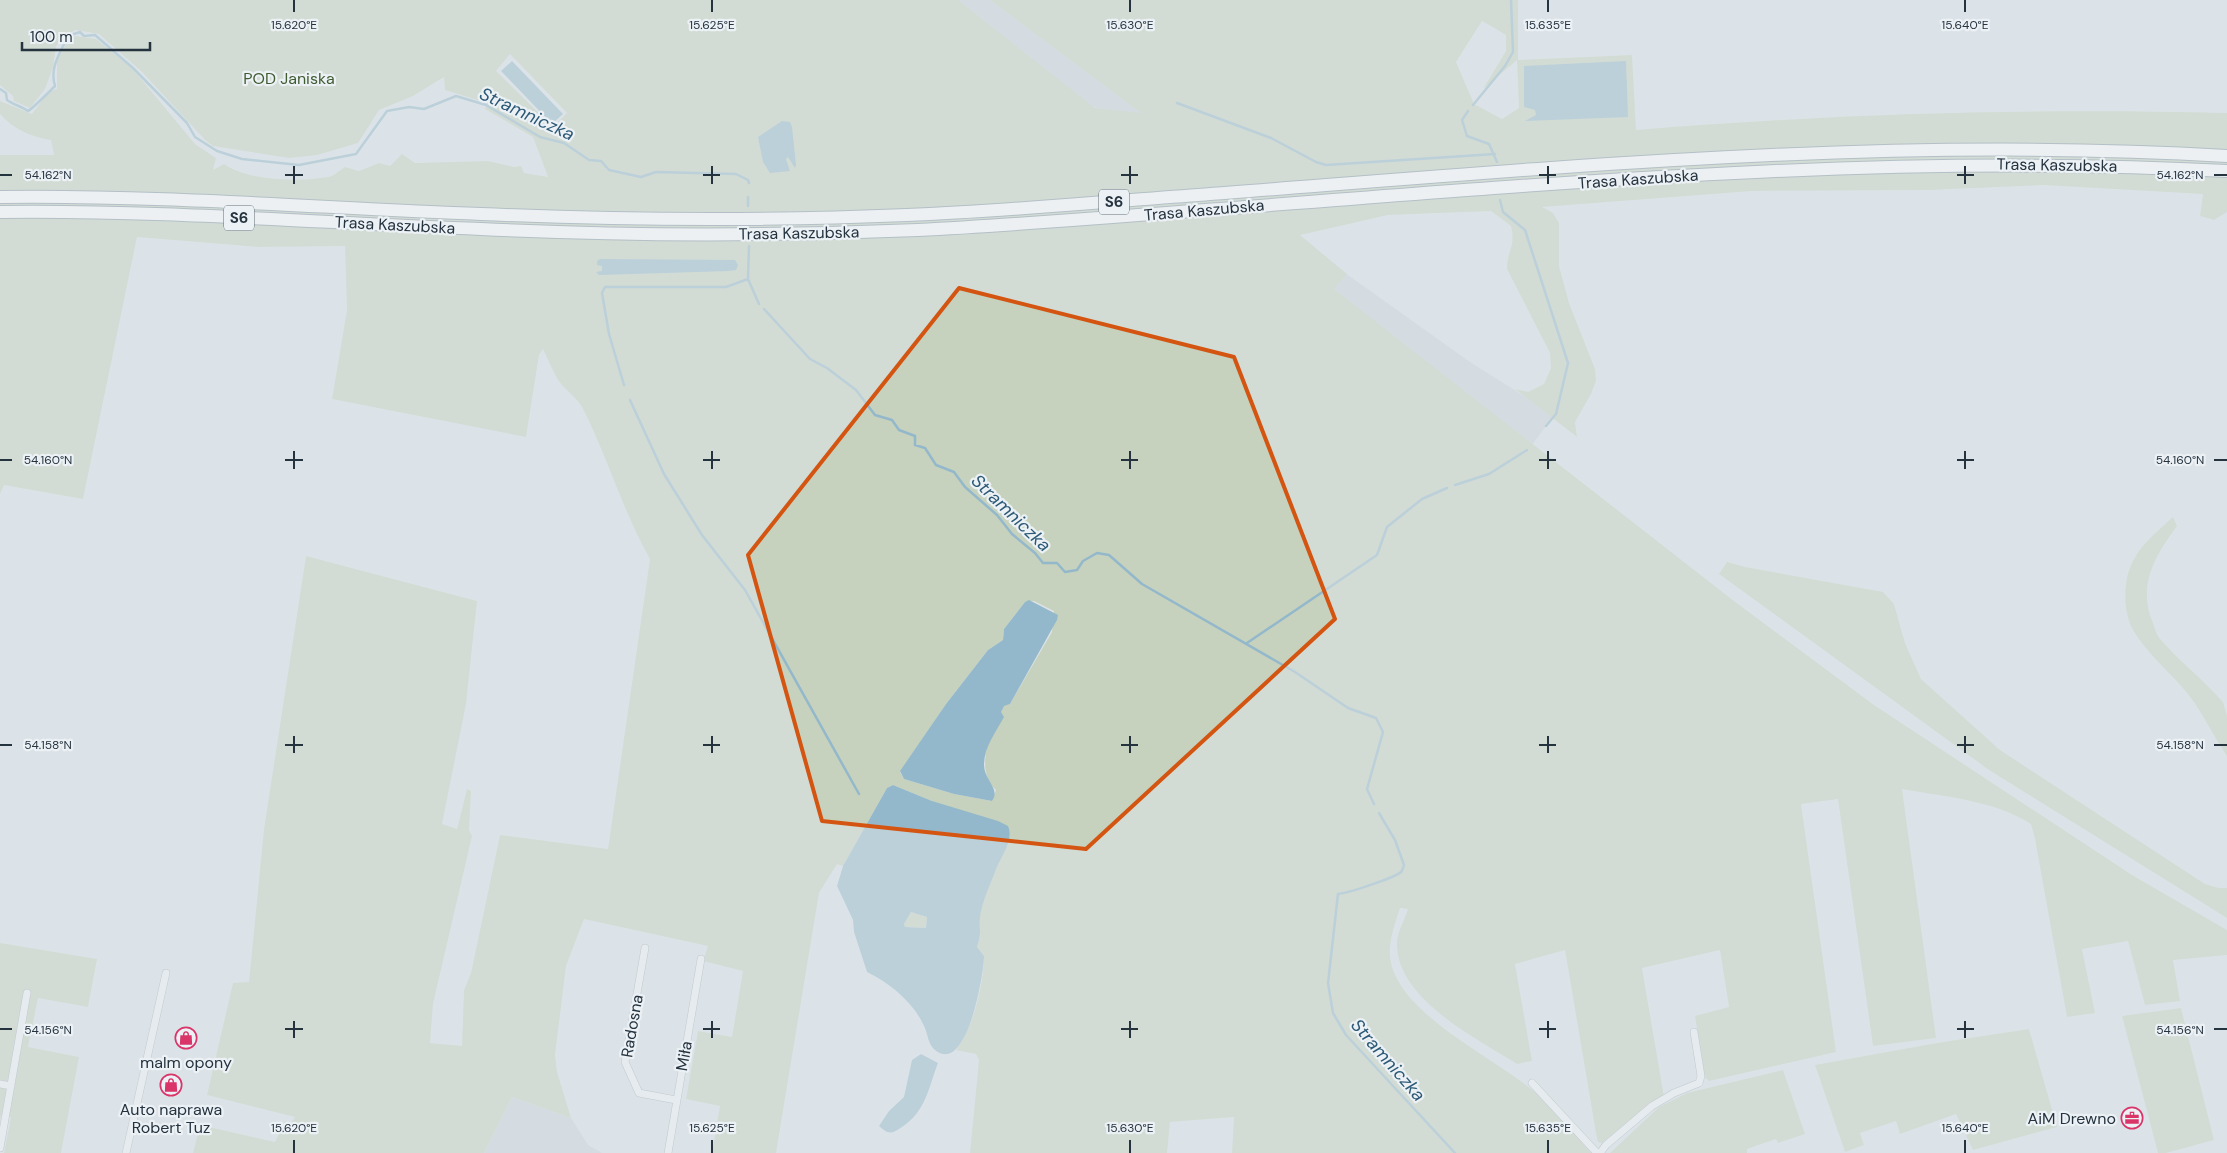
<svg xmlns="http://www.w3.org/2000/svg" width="2227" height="1153" viewBox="0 0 2227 1153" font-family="'DM Sans',sans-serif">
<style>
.built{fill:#cad2da}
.green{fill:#c6d2bd;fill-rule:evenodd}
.water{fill:#94b8cb;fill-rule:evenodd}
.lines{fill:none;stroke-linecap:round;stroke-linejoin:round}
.stream{stroke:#94b8cb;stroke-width:2.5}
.street-casing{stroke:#a1abb2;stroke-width:8}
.highway-casing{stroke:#8393a0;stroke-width:14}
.street{stroke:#eff3f6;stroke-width:7}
.highway{stroke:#fff;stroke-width:12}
.marked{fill:none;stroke:#d45511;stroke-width:4;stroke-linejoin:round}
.ticks{fill:none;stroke:#25333f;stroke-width:2}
.labels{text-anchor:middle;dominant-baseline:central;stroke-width:4.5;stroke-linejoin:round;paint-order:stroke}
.shield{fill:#ecf1f5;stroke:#616c76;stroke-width:1}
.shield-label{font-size:15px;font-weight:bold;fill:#25333f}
.park-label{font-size:16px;fill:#405c31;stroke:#ecf1f5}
.street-label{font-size:16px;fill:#25333f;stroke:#ecf1f5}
.poi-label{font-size:16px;fill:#25333f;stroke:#ecf1f5}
.water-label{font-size:18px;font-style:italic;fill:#2c5976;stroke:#ecf1f5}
.ticks-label{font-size:12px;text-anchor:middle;fill:#25333f;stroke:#ecf1f5;stroke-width:4.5;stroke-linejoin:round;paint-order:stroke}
</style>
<rect width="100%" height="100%" fill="#dce3e8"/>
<!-- built -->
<path class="built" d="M 939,0 L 1015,0 L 1341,270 L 1470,362 L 1554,415 L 1524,456 L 1146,152 L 1095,107 L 1087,107 Z
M 512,1097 L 571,1118 L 588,1145 L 602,1153 L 484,1153 Z"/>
<!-- green -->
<path class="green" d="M 0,0 L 958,0 L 1095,108 L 1141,113 L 990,0 L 1518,0 L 1518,60 L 1632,55 L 1636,130 C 1832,114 2030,108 2227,113 L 2227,212 L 2214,220 L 2200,216 L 2203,194 L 2043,185 L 1929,190 L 1752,191 L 1542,207 L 1553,213 L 1559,223 L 1559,266 L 1569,303 L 1595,369 L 1596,381 L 1591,394 L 1575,422 L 1577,437 L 1515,389 L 1528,392 L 1544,384 L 1551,368 L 1550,353 L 1507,269 C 1507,250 1516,247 1511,226 L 1491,211 L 1388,215 L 1300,235 L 1347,274 L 1334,289 L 1734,601 L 1874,705 L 2132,875 L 2227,930 L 2227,955 L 2173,960 L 2180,1001 L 2145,1005 L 2128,941 L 2082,949 L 2095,1013 L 2067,1017 L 2035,839 L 2031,824 C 1993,800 1946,797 1902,789 L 1936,1038 L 1873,1046 L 1838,799 L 1801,804 L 1836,1052 L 1709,1081 L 1705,1077 L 1695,1016 L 1729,1007 L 1720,950 L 1642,968 L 1664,1097 L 1602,1143 L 1598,1142 L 1596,1133 L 1565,950 L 1515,964 L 1532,1061 L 1517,1064 C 1476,1038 1394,998 1397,941 C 1398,931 1405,919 1408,909 L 1400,908 C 1394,927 1386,946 1392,967 C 1409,1020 1496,1058 1537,1094 C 1556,1112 1574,1133 1591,1153 L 1232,1153 L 1234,1117 L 1170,1122 L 1167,1153 L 970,1153 L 979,1060 L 976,1054 L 956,1050 C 973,1029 984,983 984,956 L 977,947 C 982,932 979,930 980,916 C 982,897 1000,858 1010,840 L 932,801 L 893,785 L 887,788 L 843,866 L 837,864 L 819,893 L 776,1153 L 712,1153 L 720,1106 L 686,1099 L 698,1031 L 732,1037 L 743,971 L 703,961 L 708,946 L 584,919 L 566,966 L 555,1055 L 557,1072 L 571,1118 L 512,1097 L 484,1153 L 193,1153 L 200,1125 L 275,1142 L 285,1121 L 290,1125 L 295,1117 L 207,1095 L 233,983 L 249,982 L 264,829 L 306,556 L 477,601 L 466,704 L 442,824 L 457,829 L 467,789 L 471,791 L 469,830 L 472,836 L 433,1004 L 430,1043 L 462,1046 L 464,990 L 471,973 L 500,835 L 608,849 L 650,559 C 623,512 608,458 583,409 C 578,398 565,390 558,380 C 552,370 548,359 543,349 L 539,355 L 526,437 L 332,399 L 347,310 L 345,246 L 259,247 L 137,237 L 83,499 L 4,485 L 0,494 L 0,155 L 54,155 L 51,140 C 31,137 13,129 0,114 L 0,101 L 32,114 L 48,92 L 57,89 L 57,61 L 69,39 L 75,36 L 96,39 L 132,68 L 195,144 L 216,158 L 213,170 L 224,164 C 248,181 299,182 328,177 C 334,176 340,170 345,167 L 359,171 L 379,163 L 390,166 L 402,154 L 415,163 L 488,161 L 514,167 L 521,166 L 524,173 L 548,177 L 533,137 L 485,109 L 487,103 L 445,90 L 444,77 L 413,96 L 379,110 L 358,143 L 317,155 L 289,158 L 213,146 L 206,141 L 142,72 L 99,34 L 76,30 L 65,35 L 56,46 L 53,67 L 45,89 L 30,108 L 14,101 L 13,96 L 0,85 ZM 1482,21 L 1506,35 L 1506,51 L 1483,89 L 1517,60 L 1519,108 L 1502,119 L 1474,104 L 1456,62 ZM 510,54 L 567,113 L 553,127 L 496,71 ZM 1034,601 L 1054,611 L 1052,632 L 1010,704 L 1004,705 C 992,729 973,769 996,790 L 992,801 L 954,794 L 904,779 L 900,772 L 946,704 L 988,650 L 1003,640 L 1004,629 L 1025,602 Z
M 2173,517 L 2177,526 C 2155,556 2137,586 2153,623 C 2155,629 2157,636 2161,640 C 2180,662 2204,680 2223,702 L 2227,716 L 2227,756 C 2213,736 2203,713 2188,694 C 2170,672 2147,654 2133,630 C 2122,610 2123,578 2134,559 C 2143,542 2159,530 2173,517 Z
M 1727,562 L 1745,567 L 1883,592 L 1894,604 L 1905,643 L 1921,679 L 2000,750 L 2205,884 L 2219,888 L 2227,888 L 2227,918 L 1989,770 L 1719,574 Z
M 911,912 L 927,917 L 926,928 L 905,927 L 904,924 Z
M 0,943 L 97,959 L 88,1007 L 38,998 L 28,1047 L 79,1057 L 61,1153 L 4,1153 L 11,1117 L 1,1115 L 0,1121 Z
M 2181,1008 L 2214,1140 L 2166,1153 L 2158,1153 L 2122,1016 Z
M 2029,1029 L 2057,1127 L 1973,1150 L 1956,1114 L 1900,1134 L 1896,1121 L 1860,1133 L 1864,1145 L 1845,1152 L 1815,1065 L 1937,1043 Z
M 1783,1070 L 1805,1134 L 1778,1143 L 1776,1139 L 1747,1149 L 1747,1153 L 1610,1153 L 1659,1107 L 1687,1093 Z"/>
<!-- water -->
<path class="water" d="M 512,61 L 563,114 L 552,124 L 501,71 Z
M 1626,61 L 1628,117 L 1525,121 L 1536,115 L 1535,110 L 1524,107 L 1524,66 Z
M 782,121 L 790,122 L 792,127 L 796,165 L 795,168 L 788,157 L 786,159 L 790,171 L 770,173 L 763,162 L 758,137 Z
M 600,259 L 735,260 L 738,265 L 736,270 L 729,271 L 599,275 L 596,272 L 602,271 L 602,266 L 597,265 L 597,261 Z
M 1029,600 L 1058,615 L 1057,620 L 1010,704 L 1004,706 L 1001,712 L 1004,717 C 996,732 984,747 984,765 C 984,780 1001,789 992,801 L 954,794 L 904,779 L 900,771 L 946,704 L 988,650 L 1003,640 L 1004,629 L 1025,602 Z
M 893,785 L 932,801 L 998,821 L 1008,826 C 1014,840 1002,855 996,869 C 991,883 982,901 980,917 C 979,930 982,932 977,947 L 984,956 C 984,974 967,1076 935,1050 C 928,1045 928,1034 924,1026 C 914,1003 890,983 867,972 L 854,932 L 853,920 L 837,886 L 843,866 L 887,788 ZM 911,912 L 927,917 L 926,928 L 905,927 L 904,924 Z
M 921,1054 L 938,1063 C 928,1089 926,1111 902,1127 C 892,1134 889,1135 879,1126 L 889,1111 L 904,1097 L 912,1060 Z"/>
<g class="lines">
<!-- stream -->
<path class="stream" d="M 0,89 L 6,93 L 7,100 C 14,105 21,106 28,111 C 32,109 53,88 55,86 C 49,67 61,52 68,36 L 80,32 L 84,36 L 95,35 L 133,68 L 187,123 L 195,137 L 217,151 L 242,159 L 299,165 L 356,154 L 387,111 L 409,107 L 424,109 L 456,96 L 486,105 L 540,137 L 564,143 L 589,160 L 601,161 L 609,170 L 641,177 L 656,172 L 736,174 L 748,180 L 749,183
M 1177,103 L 1271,138 L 1316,162 L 1326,165 L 1495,154
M 1473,105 L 1505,66 L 1513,52 L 1511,0
M 1468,111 L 1462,120 L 1467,136 L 1489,144 L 1497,162
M 748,197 L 748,206
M 1500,200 L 1503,212 L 1525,230 L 1568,363 L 1556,414 L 1546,426
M 749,246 L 748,279 L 759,304
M 764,309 L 810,359 L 827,368 L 856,390 L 875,415 L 892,420 L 899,430 L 915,436 L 915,445 L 925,448 L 936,465 L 954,472 L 965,487 L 997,515 L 1012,534 L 1035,553 L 1043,563 L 1057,563 L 1065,572 L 1077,570 L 1083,561 L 1097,553 L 1109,555 L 1142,584 L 1295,672 L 1348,708 L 1376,718 L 1383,732 L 1367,789 L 1374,804
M 624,385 L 609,334 L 602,293 L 605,287 L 726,287 L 748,279
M 630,400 L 664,474 L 702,535 L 745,590 L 859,794
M 1455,485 L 1489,474 L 1527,450
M 1247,643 L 1377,555 L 1387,527 L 1422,499 L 1447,488
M 1379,813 L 1395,840 L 1404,865 C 1403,867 1403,870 1401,872 C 1394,878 1348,893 1338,894 L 1328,983 L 1333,1013 L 1346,1035 L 1455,1153"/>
<!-- street casing -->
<g class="street-casing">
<path id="street" d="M 645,948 L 625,1062 L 639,1093 L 676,1100
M 1532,1083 L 1597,1153
M 0,1084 L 11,1086
M 0,1148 L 27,993
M 126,1153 L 166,973
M 668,1153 L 701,959
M 1600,1153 L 1606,1145 L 1652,1106 L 1674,1093 L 1699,1083 L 1701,1076 L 1694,1032"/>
</g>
<!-- highway casing -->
<g class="highway-casing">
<path id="highway" d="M 0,197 C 161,195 321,208 481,214 C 623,220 765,221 907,215 C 1004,211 1101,202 1198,195 C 1540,169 1884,135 2227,156
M 0,212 C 161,210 321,223 481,229 C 627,236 773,236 918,230 C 1019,225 1120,216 1220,209 C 1555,183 1891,153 2227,171"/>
</g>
<!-- street -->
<use href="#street" class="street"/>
<!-- highway -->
<use href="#highway" class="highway"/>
</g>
<!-- marked area -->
<path d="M0 0H2227V1153H0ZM 959,288 L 1234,357 L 1335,619 L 1086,849 L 822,821 L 748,555 Z" fill="#dce3e8" fill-opacity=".55" fill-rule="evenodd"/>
<path class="marked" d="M 959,288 L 1234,357 L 1335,619 L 1086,849 L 822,821 L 748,555 Z"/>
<!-- ticks -->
<path class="ticks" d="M 294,0 L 294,12M 712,0 L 712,12M 1130,0 L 1130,12M 1548,0 L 1548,12M 1965,0 L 1965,12M 294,166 L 294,184M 712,166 L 712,184M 1130,166 L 1130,184M 1548,166 L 1548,184M 1965,166 L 1965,184M 0,175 L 12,175M 285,175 L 303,175M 703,175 L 720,175M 1121,175 L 1138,175M 1539,175 L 1556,175M 1957,175 L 1974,175M 2214,175 L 2227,175M 294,451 L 294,469M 712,451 L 712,469M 1130,451 L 1130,469M 1548,451 L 1548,469M 1965,451 L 1965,469M 0,460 L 12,460M 285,460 L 303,460M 703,460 L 720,460M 1121,460 L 1138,460M 1539,460 L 1556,460M 1957,460 L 1974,460M 2214,460 L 2227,460M 294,736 L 294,753M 712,736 L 712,753M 1130,736 L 1130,753M 1548,736 L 1548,753M 1965,736 L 1965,753M 0,745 L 12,745M 285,745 L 303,745M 703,745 L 720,745M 1121,745 L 1138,745M 1539,745 L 1556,745M 1957,745 L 1974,745M 2214,745 L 2227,745M 294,1021 L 294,1038M 712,1021 L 712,1038M 1130,1021 L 1130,1038M 1548,1021 L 1548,1038M 1965,1021 L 1965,1038M 0,1029 L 12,1029M 285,1029 L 303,1029M 703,1029 L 720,1029M 1121,1029 L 1138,1029M 1539,1029 L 1556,1029M 1957,1029 L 1974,1029M 2214,1029 L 2227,1029M 294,1140 L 294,1153M 712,1140 L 712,1153M 1130,1140 L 1130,1153M 1548,1140 L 1548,1153M 1965,1140 L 1965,1153"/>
<!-- icons -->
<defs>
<g id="shop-ring" transform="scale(1.125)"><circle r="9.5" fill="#ecf1f5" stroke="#d93569" stroke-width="1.5"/><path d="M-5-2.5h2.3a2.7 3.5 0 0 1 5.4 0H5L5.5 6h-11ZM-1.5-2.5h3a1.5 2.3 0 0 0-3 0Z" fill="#d93569"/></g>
<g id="office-ring" transform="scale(1.125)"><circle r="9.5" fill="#ecf1f5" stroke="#d93569" stroke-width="1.5"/><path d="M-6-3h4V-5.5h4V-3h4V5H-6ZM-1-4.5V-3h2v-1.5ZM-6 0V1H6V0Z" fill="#d93569"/></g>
</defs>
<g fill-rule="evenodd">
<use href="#shop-ring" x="186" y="1038"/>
<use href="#shop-ring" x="171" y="1085"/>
<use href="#office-ring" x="2132" y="1118"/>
</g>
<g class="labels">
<!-- shield labels -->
<g class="shield">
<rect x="1099" y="189.5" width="30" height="25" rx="4"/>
<rect x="224" y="205.5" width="30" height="25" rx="4"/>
</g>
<g class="shield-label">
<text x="1114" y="202">S6</text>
<text x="239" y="218">S6</text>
</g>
<!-- park labels -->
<g class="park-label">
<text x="289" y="78">POD Janiska</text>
</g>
<!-- street labels -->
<g class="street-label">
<text transform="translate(2057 165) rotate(1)">Trasa Kaszubska</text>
<text transform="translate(1638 179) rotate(-4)">Trasa Kaszubska</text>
<text transform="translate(1204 210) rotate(-5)">Trasa Kaszubska</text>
<text transform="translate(395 225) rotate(3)">Trasa Kaszubska</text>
<text transform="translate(799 233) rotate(-1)">Trasa Kaszubska</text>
<text transform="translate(632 1026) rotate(-80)">Radosna</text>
<text transform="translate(684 1056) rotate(-80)">Miła</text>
</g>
<!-- poi labels -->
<g class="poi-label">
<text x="186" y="1062">malm opony</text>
<text x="171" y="1109">Auto naprawa<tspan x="171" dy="18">Robert Tuz</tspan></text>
<text x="2116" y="1118" text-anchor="end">AiM Drewno</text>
</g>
<!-- water labels -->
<g class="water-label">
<text transform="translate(527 114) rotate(25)">Stramniczka</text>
<text transform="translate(1011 513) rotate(44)">Stramniczka</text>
<text transform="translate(1388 1060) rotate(49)">Stramniczka</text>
</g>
</g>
<g class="ticks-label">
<text x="294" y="29">15.620°E</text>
<text x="712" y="29">15.625°E</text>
<text x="1130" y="29">15.630°E</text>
<text x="1548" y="29">15.635°E</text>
<text x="1965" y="29">15.640°E</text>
<text x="48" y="179">54.162°N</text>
<text x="2180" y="179">54.162°N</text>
<text x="48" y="464">54.160°N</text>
<text x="2180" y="464">54.160°N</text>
<text x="48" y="749">54.158°N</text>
<text x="2180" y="749">54.158°N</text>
<text x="48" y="1034">54.156°N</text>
<text x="2180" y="1034">54.156°N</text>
<text x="294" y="1132">15.620°E</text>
<text x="712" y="1132">15.625°E</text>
<text x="1130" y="1132">15.630°E</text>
<text x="1548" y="1132">15.635°E</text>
<text x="1965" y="1132">15.640°E</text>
</g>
<!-- scale -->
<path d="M22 42v8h128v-8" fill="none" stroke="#25333f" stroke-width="2.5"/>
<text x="30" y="42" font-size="15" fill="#25333f" stroke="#ecf1f5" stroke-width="4" paint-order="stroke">100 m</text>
</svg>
